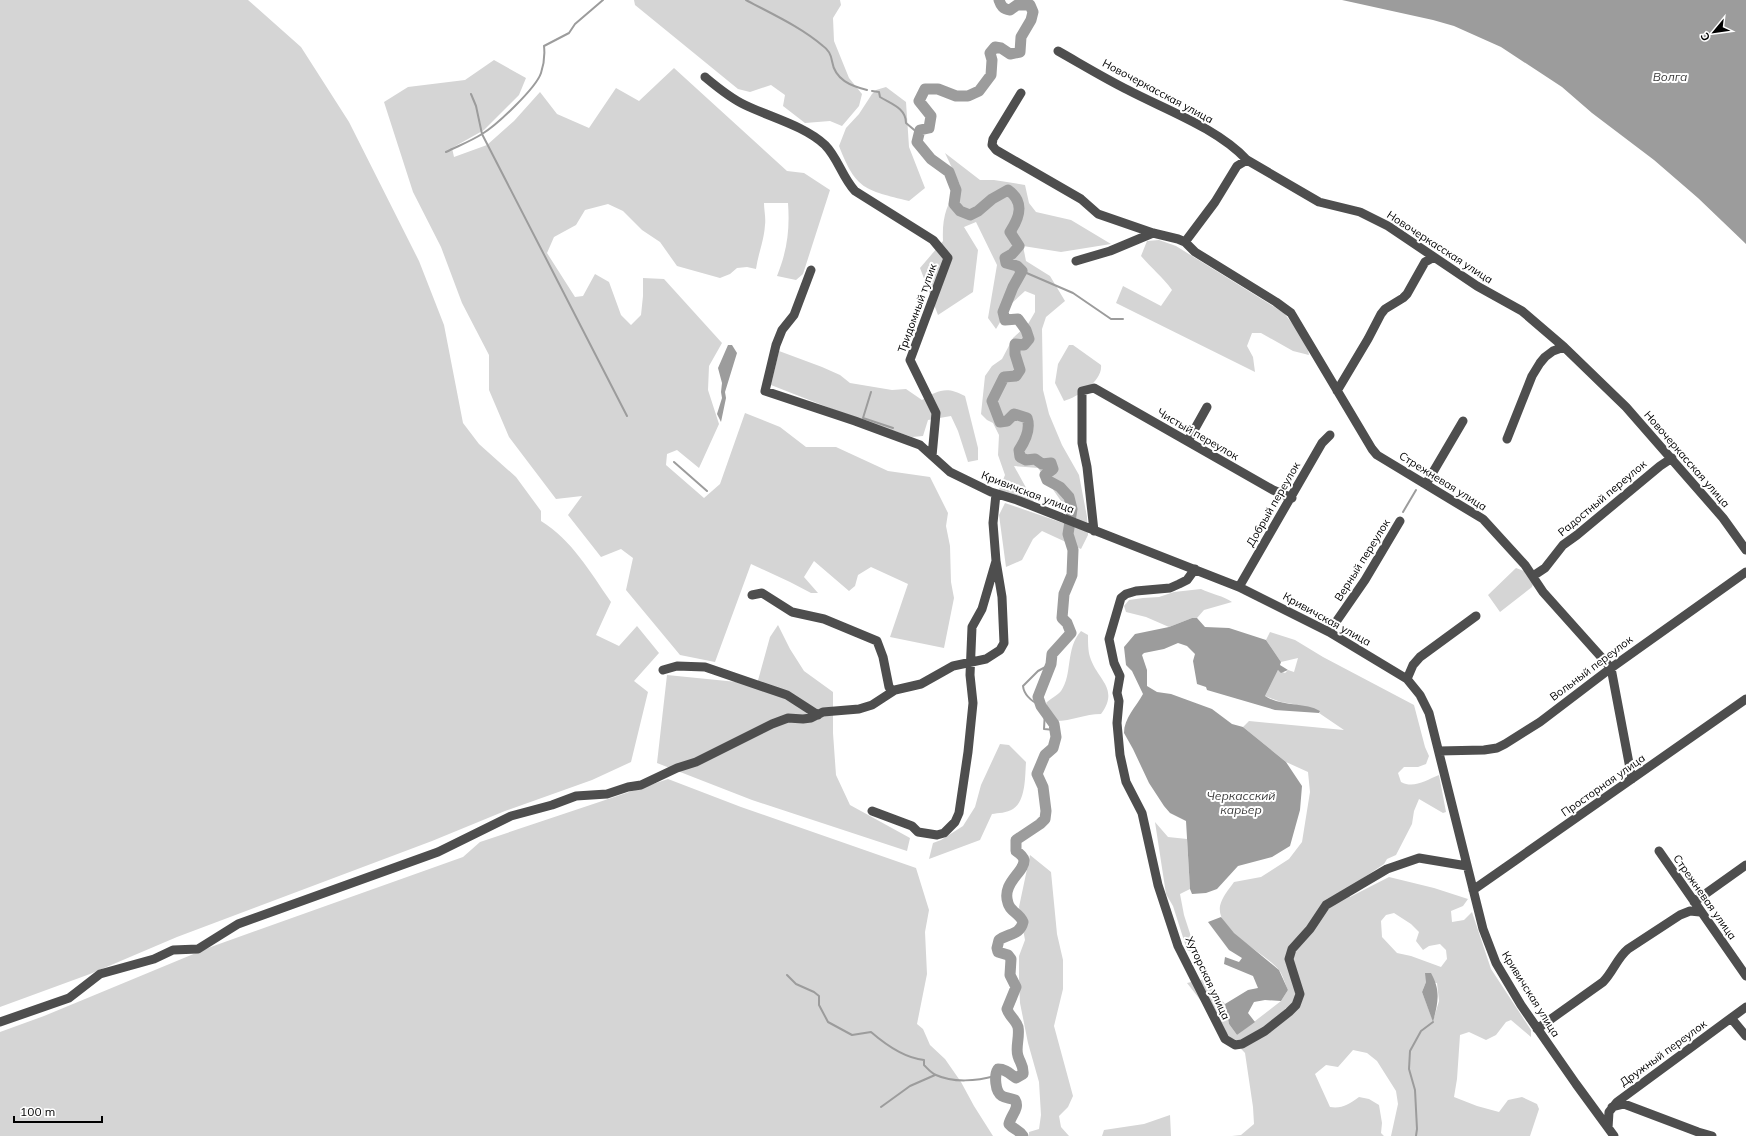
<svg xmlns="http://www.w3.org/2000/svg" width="1746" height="1136" viewBox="0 0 1746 1136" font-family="Mulish,sans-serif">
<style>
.green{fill:#d5d5d5;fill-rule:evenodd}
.water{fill:#9c9c9c}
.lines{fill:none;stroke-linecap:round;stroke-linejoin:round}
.stream{stroke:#9c9c9c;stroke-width:2}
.river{stroke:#9c9c9c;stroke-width:11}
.minor{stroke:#4e4e4e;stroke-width:9}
.labels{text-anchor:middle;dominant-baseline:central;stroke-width:4;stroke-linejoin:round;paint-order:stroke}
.street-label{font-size:11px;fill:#000;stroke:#fff}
.water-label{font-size:12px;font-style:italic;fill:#3d3d3d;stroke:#fff}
</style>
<rect width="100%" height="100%" fill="#fff"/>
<!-- green -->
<path class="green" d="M 0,0 L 248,0 L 301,47 L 349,122 L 419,261 L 444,325 L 463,423 L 479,444 L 516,477 L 541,511 L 541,521 C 572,540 590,572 611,602 L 596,635 L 619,646 L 637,626 L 659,653 L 634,681 L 648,692 L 631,762 L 592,780 L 505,811 L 432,841 L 177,937 L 90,974 L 0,1007 Z
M 634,0 L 840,0 L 841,5 L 833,18 L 834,41 L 849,78 L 862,94 L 859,106 L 842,126 L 830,121 L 805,123 L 783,106 L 785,95 L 771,85 L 750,92 L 738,89 L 635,5 Z
M 494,60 L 526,78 L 519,95 L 484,130 L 452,148 L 454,157 L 487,145 L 514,121 L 540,92 L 557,114 L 589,128 L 616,88 L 639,101 L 674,68 L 787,171 L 804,173 L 830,190 L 803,274 L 796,280 L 777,276 C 787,251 790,230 788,203 L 764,203 C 764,210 766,218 765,225 C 764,241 758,254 756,269 L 747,267 L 737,268 L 730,274 L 720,278 L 677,266 L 660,242 L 642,230 L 623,211 L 608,204 L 585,210 L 576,225 L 554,237 L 547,253 L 575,297 L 583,296 L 595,274 L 609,282 L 621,315 L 631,325 L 641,315 L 643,296 L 643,278 L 664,279 L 722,343 L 709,366 L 708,390 L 719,424 L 699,468 L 677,450 L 667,454 L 666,465 L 704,498 L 720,484 L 745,413 L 780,427 L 806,447 L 836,447 L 888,471 L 930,477 L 948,513 L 946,526 L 950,546 L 951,582 L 954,598 L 944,648 L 890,637 L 908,584 L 871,567 L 858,575 L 855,586 L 849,591 L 814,561 L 804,577 L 818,593 L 811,593 L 790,582 L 751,564 L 715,662 L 680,655 L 626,590 L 633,558 L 621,549 L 601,557 L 568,515 L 582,496 L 556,499 L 509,437 L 489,390 L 489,355 L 462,303 L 441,247 L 413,192 L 384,102 L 408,87 L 465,80 Z
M 886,87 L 906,102 L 909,147 L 925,188 L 909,201 C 865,190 856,190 839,146 L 846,128 L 859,114 L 872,94 L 876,90 Z
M 945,153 L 980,180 L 994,180 L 1025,185 L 1029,203 L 1036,212 L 1071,220 L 1111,244 L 1061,252 L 1023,246 L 1026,261 L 1050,276 L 1065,301 L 1046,317 L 1042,329 L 1043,390 L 1049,414 L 1062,445 L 1079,475 L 1087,517 L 1088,535 L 1081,549 L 1042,531 L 1033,539 L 1022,560 L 1006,567 L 999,515 L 1005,503 L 1063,523 L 1068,511 L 1038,468 L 1014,466 L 1035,504 L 998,492 L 1005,475 L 998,455 L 999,435 L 993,423 L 987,420 L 981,414 L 985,376 L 992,366 L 1002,359 L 1013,338 L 1028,324 L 1035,312 L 1035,295 L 1025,291 L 1011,304 L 996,329 L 988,318 L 997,265 L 976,222 L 964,227 L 978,250 L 973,292 L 938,315 L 920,268 L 943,241 C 942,218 946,204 960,185 Z
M 1159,240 L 1176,246 L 1284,313 L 1301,335 L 1308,350 L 1309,355 L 1293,351 L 1261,333 L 1252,333 L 1247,346 L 1253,357 L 1255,372 L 1116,303 L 1123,286 L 1161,306 L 1172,290 C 1163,277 1151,268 1141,256 L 1147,241 Z
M 1069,345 L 1073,345 L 1101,365 C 1103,381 1078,397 1064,401 L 1055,383 L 1058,364 Z
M 779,351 L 822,367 L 840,375 L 850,383 L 892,390 L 906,389 L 922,400 C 938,390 947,386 965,396 L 978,448 L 978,460 L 968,462 L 958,431 L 951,416 L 928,420 L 923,436 L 912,437 L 850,416 L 771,385 Z
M 1516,568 L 1529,573 L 1534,581 L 1532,587 L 1500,612 L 1488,595 Z
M 1201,589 C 1211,594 1224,596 1232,602 L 1204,610 L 1197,618 L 1192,618 L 1169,627 L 1146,617 L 1126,612 L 1124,606 L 1129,600 L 1143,598 L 1159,597 L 1174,592 Z
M 778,625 L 790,649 L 804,671 L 833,692 L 833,733 L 836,775 L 850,805 L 910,838 L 907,851 L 752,800 L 657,763 L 667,675 L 757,684 L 770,637 Z
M 1081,631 L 1088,635 C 1088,642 1088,651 1090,657 C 1097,680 1120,688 1101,714 C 1084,714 1070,722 1053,721 L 1046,703 C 1050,699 1058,695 1061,691 C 1073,674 1065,649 1081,631 Z
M 1270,632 L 1295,640 L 1323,657 L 1414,705 L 1425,747 L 1429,756 L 1426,764 L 1418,767 L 1404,767 L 1398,773 L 1401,782 C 1414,789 1426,780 1439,775 L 1446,812 L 1443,813 L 1419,799 L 1414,811 L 1412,824 L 1396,855 L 1387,859 L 1384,864 L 1347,889 L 1350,897 L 1389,877 L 1434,888 L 1468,899 L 1463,906 L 1451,911 L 1452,922 L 1464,920 L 1472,912 L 1491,969 L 1531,1030 L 1531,1037 L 1511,1020 L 1506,1022 L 1496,1035 L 1486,1040 L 1469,1032 L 1460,1035 L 1457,1079 L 1454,1097 L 1477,1106 L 1499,1112 L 1508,1100 L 1522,1097 L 1537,1104 L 1539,1109 L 1530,1136 L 1391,1136 L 1398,1104 L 1396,1091 L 1377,1061 L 1367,1053 L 1353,1050 L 1338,1067 L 1326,1065 L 1315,1074 L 1330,1107 C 1342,1109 1349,1104 1359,1097 L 1369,1099 L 1379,1105 L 1382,1123 L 1381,1133 L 1384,1136 L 1232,1136 L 1241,1135 L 1254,1124 L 1253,1107 L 1245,1053 L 1227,1034 L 1187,983 L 1205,979 L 1225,1004 L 1229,1024 L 1237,1035 L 1281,1001 L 1288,990 C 1285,984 1283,975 1279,970 C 1265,952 1216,932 1220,906 C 1222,897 1229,889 1234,882 L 1261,877 L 1289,859 L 1302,842 L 1310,792 L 1308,772 L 1286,762 L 1243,727 L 1249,721 L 1344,730 L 1319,713 L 1320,712 L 1293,704 L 1281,702 L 1265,696 L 1278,670 L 1285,673 L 1288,670 L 1294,672 L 1298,658 L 1281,662 L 1266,640 ZM 1394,913 L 1411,924 L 1419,932 L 1416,941 L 1423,950 L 1429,946 L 1440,944 L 1446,950 L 1447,959 L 1441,967 L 1411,956 L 1397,953 L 1382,937 L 1381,921 L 1386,915 ZM 1426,982 L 1437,983 L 1439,1001 L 1433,1021 L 1422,992 Z
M 1000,744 L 1009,745 L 1026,762 C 1025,776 1026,801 1013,809 C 1007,813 998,813 992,814 L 980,840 L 929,859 L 933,843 L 941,840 L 963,826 L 975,807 L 981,785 Z
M 668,779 L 741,807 L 916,868 L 929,910 L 925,932 L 927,974 L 917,1024 L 923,1029 L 930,1045 L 945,1059 L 961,1082 L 974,1106 L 993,1136 L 0,1136 L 0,1032 L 44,1016 L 208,948 L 463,857 L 480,842 Z
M 1155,822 L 1168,837 L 1187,839 L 1190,889 L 1180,894 L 1184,915 L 1197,955 L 1187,950 L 1173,906 L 1166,894 Z
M 1030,855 L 1051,872 L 1057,934 L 1063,960 L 1063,989 L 1054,1026 L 1073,1096 L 1068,1107 L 1059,1116 L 1061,1127 L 1069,1136 L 1029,1136 L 1029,1132 L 1039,1129 L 1041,1115 L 1039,1082 L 1028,1043 L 1020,1003 L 1019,980 L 1019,956 L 1025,940 L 1019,907 Z
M 1170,1115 L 1171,1136 L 1102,1136 L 1104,1130 L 1144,1124 Z"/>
<!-- water -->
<path class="water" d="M 1342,0 L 1746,0 L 1746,244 L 1698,198 L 1654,160 L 1592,113 L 1562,87 L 1501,47 L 1454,26 L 1433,20 Z
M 728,345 L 732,345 L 737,353 L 725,392 L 726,398 L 721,422 L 717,414 L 722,398 L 721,392 L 722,383 L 718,368 Z
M 1192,618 L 1197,618 L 1205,627 L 1229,628 L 1266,640 L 1281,662 L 1280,665 L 1288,670 L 1281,673 L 1278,670 L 1265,696 C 1281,707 1304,702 1320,711 L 1319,713 L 1275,710 L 1207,690 L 1206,687 L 1197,684 L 1193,661 L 1195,654 L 1187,646 L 1178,643 L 1164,649 L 1144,653 L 1142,655 L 1147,670 L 1147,686 L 1157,692 L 1171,694 L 1212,709 L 1232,724 L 1243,727 L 1286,762 L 1302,786 L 1300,810 L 1290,846 L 1272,857 L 1238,866 L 1217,889 L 1206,893 L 1192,894 L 1190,889 L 1186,821 L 1170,813 L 1164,806 L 1149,783 L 1133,749 L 1124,733 C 1124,718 1136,707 1143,694 L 1132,671 L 1126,665 L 1124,647 L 1135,634 L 1169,627 Z
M 1221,917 L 1234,933 L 1279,970 L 1288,990 L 1281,1001 L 1265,1000 L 1254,1002 L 1248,1013 L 1255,1022 L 1237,1035 L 1229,1024 L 1225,1004 L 1248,990 L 1258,988 L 1253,976 L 1224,964 L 1225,957 L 1239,962 L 1242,958 L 1229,950 L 1208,922 Z
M 1425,973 L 1431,973 C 1441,991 1438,1003 1433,1022 L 1422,992 L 1426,982 Z"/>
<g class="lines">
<!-- stream -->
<path class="stream" d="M 746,0 C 772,14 801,27 823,46 C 829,50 831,55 832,61 C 835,80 851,86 867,90
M 872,91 L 879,92 L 880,97 C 891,104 906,108 906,123 L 919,134
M 471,94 L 476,106 L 482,134 L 627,416
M 446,152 C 458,146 471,141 482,134 C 497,125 536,88 541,73 C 544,64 545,55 544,46 L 569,33 L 575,24 L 603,0
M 1022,271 L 1073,293 L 1111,319 L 1123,319
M 871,392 L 863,418 L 893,428
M 674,462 L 707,491
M 1403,512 L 1416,490
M 1041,706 C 1033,702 1024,696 1023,686 L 1038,671 L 1051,664
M 1045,711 L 1044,729 L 1055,730
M 787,975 L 796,984 L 814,992 L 819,996 L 819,1005 L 828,1022 L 852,1035 L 871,1032 C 886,1045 904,1058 924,1060 L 924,1065 C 927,1068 931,1073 936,1075 C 953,1083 977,1081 995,1076
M 881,1107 L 910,1086 L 935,1075
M 1416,1136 L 1417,1129 L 1415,1090 L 1409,1069 L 1410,1051 L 1421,1031 L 1433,1022"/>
<!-- river -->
<path class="river" d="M 999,0 C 1001,6 1003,9 1010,10 L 1017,5 L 1030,5 L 1033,12 L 1031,20 L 1021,37 L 1020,52 L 1010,54 L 1001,48 L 995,47 L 990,53 L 992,60 L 991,75 L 979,91 L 968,96 L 956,96 L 938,89 L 925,89 L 919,101 L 931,116 L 929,128 L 920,130 L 917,142 L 931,159 L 949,172 L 956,190 L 954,204 L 960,211 L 970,215 L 978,211 L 992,199 L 1008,190 C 1025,202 1020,217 1010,232 L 1019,246 L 1012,254 L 1005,258 L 1006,263 L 1017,266 L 1022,271 L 1013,287 L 1003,312 L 1005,320 L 1018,319 L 1026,330 L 1029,339 L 1024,345 L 1015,344 L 1015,354 L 1020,370 L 1016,376 L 1004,377 L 992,401 L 1000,422 L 1007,421 L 1014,414 L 1027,418 C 1031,429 1025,441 1019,450 L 1020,457 L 1026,460 L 1035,459 L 1042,464 L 1051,463 L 1053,469 L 1045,475 L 1047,480 L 1060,487 L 1069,497 L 1072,509 L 1068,534 L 1073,550 L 1072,575 L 1064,594 L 1062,618 L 1067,623 L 1071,633 L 1052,654 L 1051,664 L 1038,697 L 1041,706 L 1054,724 L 1056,737 L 1053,748 L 1045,755 L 1037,774 L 1043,787 L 1046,811 L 1045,819 L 1040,824 L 1016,840 L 1016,851 C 1019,853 1023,856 1024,860 C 1025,872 1001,883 1008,903 C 1010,912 1020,913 1023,922 C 1020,935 1009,933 999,940 L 997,948 L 998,952 L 1008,955 L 1011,959 L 1010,975 L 1016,987 L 1007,1009 C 1009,1016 1016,1020 1018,1027 C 1020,1037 1015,1048 1018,1056 C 1020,1063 1024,1066 1023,1074 L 1016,1078 C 1010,1074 1006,1069 998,1069 C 994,1075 995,1092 1002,1096 C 1005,1098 1011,1098 1015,1100 C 1020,1108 1011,1115 1009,1124 C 1013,1129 1019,1130 1023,1136"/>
<!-- minor -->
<path class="minor" d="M 1058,51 C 1081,64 1104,78 1128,90 C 1166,110 1217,128 1247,160 L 1319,202 L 1360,212 L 1388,226 L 1477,286 L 1522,311 L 1564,347 L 1626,407 L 1723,518 L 1746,550
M 705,77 C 717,87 730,98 745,105 C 770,117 805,126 825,145 C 838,158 842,177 855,191 L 933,240 L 948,258 L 910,360 L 936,413 L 932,456
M 1021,93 L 993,139 L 992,145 L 996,150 L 1081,199 L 1098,214 L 1153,233 L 1178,239 L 1185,242 L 1195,252 L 1276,302 L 1291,313 L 1372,449 L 1377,455 L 1483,519 L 1525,565 L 1543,592 L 1611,668 L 1632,779
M 1185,242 L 1215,202 L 1237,166 L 1247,160
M 1076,261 L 1110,251 L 1153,233
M 811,270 L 794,315 L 782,330 L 776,345 L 765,391 L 855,421 L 920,445 L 950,472 L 991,492 L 1017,500 L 1239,587 L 1329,632 L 1407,679 L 1420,695 L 1429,713 L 1483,929 L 1496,963 L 1521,1005 L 1576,1084 L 1614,1136
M 1337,391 L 1368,339 L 1381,314 L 1385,309 L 1403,298 L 1407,294 L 1425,262 L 1434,257
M 1507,439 L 1532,376 L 1540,363 L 1545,357 L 1553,351 L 1564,347
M 1188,441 L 1207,407
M 1426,484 L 1463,421
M 1094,531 L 1087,467 L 1082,443 L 1082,391 L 1094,388 L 1273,490 L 1292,498
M 1195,569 L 1187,580 L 1179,584 L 1170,588 L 1136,591 L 1126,594 L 1121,598 L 1109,639 L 1114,663 L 1120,676 L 1117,693 L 1119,701 L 1117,723 L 1120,755 L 1126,782 L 1142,813 L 1158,885 L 1178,946 L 1225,1039 L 1235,1045 L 1242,1044 L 1265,1031 L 1289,1012 L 1296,1005 L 1300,994 L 1289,959 L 1292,949 L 1310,929 L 1326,905 L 1387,869 L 1419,858 L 1467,866
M 1533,576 L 1545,568 L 1563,545 L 1577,535 L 1660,466 L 1672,458
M 1239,587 L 1322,443 L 1330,435
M 752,595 L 762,593 L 792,612 L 824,619 L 877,641 L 883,657 L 889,687 L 891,689 L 895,690
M 1329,632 L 1365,580 L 1400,521
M 663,670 L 677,666 L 705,667 L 787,695 L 818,715
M 1407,679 L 1413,665 L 1420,657 L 1476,616
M 1439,751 L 1484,750 L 1497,748 L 1505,744 L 1540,722 L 1611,668 L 1746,572
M 872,811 L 912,826 L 918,832 L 937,835 L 944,833 L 955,822 L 959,813 L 968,752 L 973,703 L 970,675 L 972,627 L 982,609 L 996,561 L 993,523 L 996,494
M 1659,851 L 1746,976
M 1473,890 L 1746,699
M 1694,902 L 1746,865
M 1731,1018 L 1746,1036
M 0,1022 L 69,998 L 100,974 L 154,959 L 173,950 L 198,949 L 238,924 L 438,852 L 511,816 L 552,805 L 576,796 L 607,794 L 628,787 L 641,785 L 677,768 L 696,762 L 772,724 L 788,718 L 803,719 L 811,718 L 823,712 L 859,709 L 872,705 L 895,690 L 921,684 L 953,666 L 986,659 L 1000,650 L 1004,643 L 1002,597 L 996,561
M 1537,1029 L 1603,982 C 1613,972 1617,958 1628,949 L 1680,915 L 1690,911 L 1700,912
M 1612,1107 L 1624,1104 L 1698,1132 L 1712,1136
M 1608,1128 L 1609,1112 L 1617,1102 L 1746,1007"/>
</g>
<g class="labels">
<!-- street labels -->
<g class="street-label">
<text transform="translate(1158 91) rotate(28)">Новочеркасская улица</text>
<text transform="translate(1440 247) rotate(33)">Новочеркасская улица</text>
<text transform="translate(917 308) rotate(-70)">Тридомный тупик</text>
<text transform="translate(1198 434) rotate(30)">Чистый переулок</text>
<text transform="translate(1687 459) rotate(49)">Новочеркасская улица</text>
<text transform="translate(1443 481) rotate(32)">Стрежневая улица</text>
<text transform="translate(1028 492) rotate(21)">Кривичская улица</text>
<text transform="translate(1602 498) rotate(-40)">Радостный переулок</text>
<text transform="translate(1273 504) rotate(-60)">Добрый переулок</text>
<text transform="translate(1362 560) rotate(-58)">Верный переулок</text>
<text transform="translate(1327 619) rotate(29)">Кривичская улица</text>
<text transform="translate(1591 668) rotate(-37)">Вольный переулок</text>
<text transform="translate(1603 785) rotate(-35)">Просторная улица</text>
<text transform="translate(1705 897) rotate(55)">Стрежневая улица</text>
<text transform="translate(1208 978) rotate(65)">Хуторская улица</text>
<text transform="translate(1531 994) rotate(58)">Кривичская улица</text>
<text transform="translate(1663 1053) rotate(-36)">Дружный переулок</text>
</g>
<!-- water labels -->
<g class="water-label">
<text x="1670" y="76">Волга</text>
<text x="1241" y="795">Черкасский<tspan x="1241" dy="14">карьер</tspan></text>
</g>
</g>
<!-- north arrow -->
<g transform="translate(1714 32) rotate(241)" stroke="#ffffff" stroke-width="3" paint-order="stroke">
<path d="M0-3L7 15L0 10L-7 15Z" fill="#000000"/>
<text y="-6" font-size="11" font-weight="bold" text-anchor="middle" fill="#000000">С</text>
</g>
<!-- scale -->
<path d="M14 1116v6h88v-6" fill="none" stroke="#000000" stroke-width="2"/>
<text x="20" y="1116" font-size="12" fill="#000000" stroke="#ffffff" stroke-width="3" paint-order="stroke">100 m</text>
</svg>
